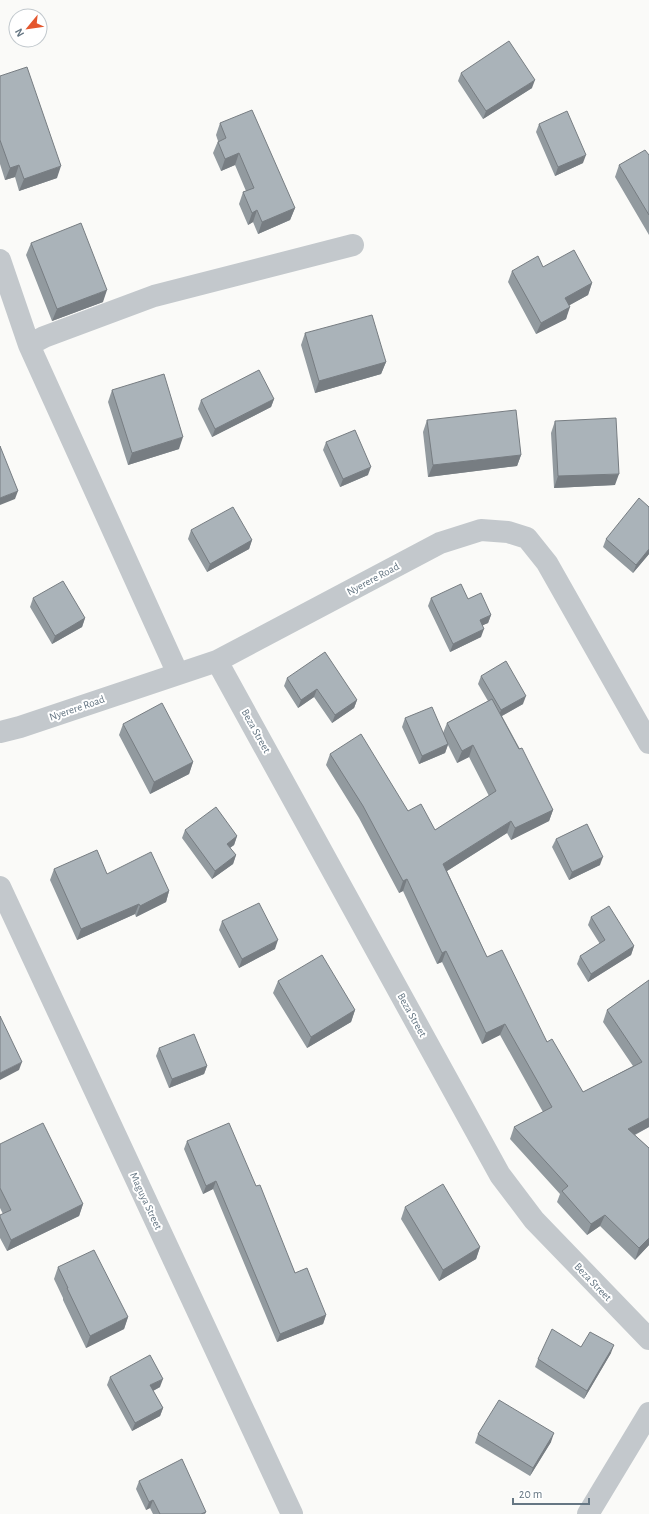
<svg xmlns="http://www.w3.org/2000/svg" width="649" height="1514" viewBox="0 0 649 1514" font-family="'Alegreya Sans',sans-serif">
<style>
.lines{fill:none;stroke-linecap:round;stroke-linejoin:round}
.minor{stroke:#c3c8cc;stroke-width:22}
.tertiary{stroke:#c3c8cc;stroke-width:22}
.wall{fill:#929a9f}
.shaded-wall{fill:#777d82}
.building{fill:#aab3b9;stroke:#777d82}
.labels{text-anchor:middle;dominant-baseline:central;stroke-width:4;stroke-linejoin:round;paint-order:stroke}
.street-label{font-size:11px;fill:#657683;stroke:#fff}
</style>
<rect width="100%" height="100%" fill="#fafaf8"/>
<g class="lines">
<!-- minor -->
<path class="minor" d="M 0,260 L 29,345
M 217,661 L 500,1175 L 534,1220 L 649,1339
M 178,674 L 29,345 L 44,337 L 154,296 L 353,245
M 0,732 L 20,727 L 217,661 L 440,543 L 481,530 L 508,532 L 527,538 L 547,563 L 649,743
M 0,887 L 292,1514"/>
<!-- tertiary -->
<path class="tertiary" d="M 588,1514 L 649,1413"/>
</g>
<!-- wall -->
<path class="wall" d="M 461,73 L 532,88 L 483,119 L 458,81 Z
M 0,76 L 57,178 L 19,191 L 15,177 L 5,180 L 0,164 Z
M 220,123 L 295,208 L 290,220 L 258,234 L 253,222 L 248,225 L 239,204 L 243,192 L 246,191 L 235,165 L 221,171 L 213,153 L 218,141 L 216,135 Z
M 539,124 L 583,163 L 555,176 L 536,132 Z
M 649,155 L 649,235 L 615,177 L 619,165 Z
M 31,243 L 103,302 L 52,321 L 26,255 Z
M 543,267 L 592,283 L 588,295 L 569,305 L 566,319 L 536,334 L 508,282 L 512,271 Z
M 305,333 L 386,362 L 381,374 L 315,393 L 301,345 Z
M 112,390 L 179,449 L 128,465 L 108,402 Z
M 274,399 L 271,407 L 212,437 L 198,409 L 201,400 Z
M 427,420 L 521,455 L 517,466 L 428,477 L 423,432 Z
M 555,421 L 615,485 L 554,488 L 551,433 Z
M 326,442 L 368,475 L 340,487 L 323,450 Z
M 649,507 L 649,554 L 633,573 L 603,547 L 606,539 Z
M 191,530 L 252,540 L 249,549 L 207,572 L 188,539 Z
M 33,598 L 85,618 L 82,627 L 52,644 L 30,607 Z
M 431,598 L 468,599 L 491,615 L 488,623 L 482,625 L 481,637 L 450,652 L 428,606 Z
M 481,676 L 523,704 L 502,716 L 553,810 L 549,821 L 511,840 L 507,833 L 447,871 L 487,957 L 583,1092 L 633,1066 L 603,1022 L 607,1010 L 649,980 L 649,1127 L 635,1135 L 649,1148 L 649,1245 L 635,1260 L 600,1226 L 587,1235 L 557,1202 L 560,1194 L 510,1139 L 514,1127 L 543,1112 L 500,1035 L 482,1044 L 442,962 L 437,964 L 403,891 L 399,893 L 359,818 L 326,765 L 330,754 L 435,830 L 489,796 L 469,757 L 457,763 L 448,745 L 445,753 L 419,764 L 402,727 L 405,718 L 443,733 L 447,723 L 488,701 L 478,684 Z
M 287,678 L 357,700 L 354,708 L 332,723 L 314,697 L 298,708 L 284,686 Z
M 123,724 L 193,762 L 189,774 L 150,794 L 119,735 Z
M 185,830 L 237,836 L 234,845 L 230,848 L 236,855 L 233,864 L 212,879 L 182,838 Z
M 556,839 L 600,865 L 569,880 L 552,847 Z
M 54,869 L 107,874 L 169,891 L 166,902 L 136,917 L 135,914 L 77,940 L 50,880 Z
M 591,917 L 634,946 L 631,955 L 588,982 L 577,964 L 580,956 L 600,944 L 588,925 Z
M 222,921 L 275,949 L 239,968 L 219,930 Z
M 278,981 L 355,1010 L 351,1022 L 307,1048 L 273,993 Z
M 159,1048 L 207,1066 L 204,1074 L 169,1088 L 156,1056 Z
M 187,1141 L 256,1186 L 295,1273 L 326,1315 L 323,1324 L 277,1342 L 213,1189 L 203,1194 L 184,1149 Z
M 0,1144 L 83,1204 L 79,1216 L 7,1251 L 0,1238 L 0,1215 L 3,1214 L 0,1208 Z
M 405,1207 L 480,1247 L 476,1259 L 439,1281 L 401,1219 Z
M 58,1267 L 128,1317 L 124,1329 L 86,1348 L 63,1300 L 63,1298 L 54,1279 Z
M 581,1347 L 611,1353 L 584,1399 L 535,1367 L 538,1359 Z
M 110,1377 L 160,1387 L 153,1391 L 163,1408 L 160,1416 L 132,1431 L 107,1385 Z
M 478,1434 L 551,1442 L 530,1476 L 475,1443 Z
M 139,1481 L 206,1512 L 205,1514 L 153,1514 L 150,1508 L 146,1510 L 136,1489 Z"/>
<!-- shaded-wall -->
<path class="shaded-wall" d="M 535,80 L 532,88 L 483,119 L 486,111 Z
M 239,153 L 235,165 L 221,171 L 225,159 Z
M 586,155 L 583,163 L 555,176 L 558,167 Z
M 19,165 L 15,177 L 5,180 L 10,168 Z
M 61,166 L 57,178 L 19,191 L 24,179 Z
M 295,208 L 290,220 L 258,234 L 262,222 Z
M 257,210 L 253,222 L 248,225 L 252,213 Z
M 592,283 L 588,295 L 561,310 L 565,298 Z
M 107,290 L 103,302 L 52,321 L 57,309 Z
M 570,307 L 566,319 L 536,334 L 541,323 Z
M 386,362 L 381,374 L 315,393 L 319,381 Z
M 274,399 L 271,407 L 212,437 L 215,429 Z
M 183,437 L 179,449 L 128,465 L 132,453 Z
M 521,455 L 517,466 L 428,477 L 433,465 Z
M 371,467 L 368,475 L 340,487 L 343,479 Z
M 619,474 L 615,485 L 554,488 L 558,476 Z
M 18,491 L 15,499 L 0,505 L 0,498 Z
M 252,540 L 249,549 L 207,572 L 210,564 Z
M 649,549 L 649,554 L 633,573 L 636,565 Z
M 491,615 L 488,623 L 477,628 L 480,620 Z
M 85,618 L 82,627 L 52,644 L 55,636 Z
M 484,629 L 481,637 L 450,652 L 453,644 Z
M 317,689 L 314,697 L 298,708 L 301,700 Z
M 526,696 L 523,704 L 498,718 L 501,710 Z
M 357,700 L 354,708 L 332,723 L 335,715 Z
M 448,744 L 445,753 L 419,764 L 422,756 Z
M 473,745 L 469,757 L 457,763 L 462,751 Z
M 193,762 L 189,774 L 150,794 L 154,782 Z
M 553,810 L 549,821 L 511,840 L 515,828 Z
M 511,821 L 507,833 L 439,876 L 443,864 Z
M 237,836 L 234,845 L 224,852 L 227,844 Z
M 236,855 L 233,864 L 212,879 L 215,871 Z
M 603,857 L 600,865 L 569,880 L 572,872 Z
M 407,879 L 403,891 L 399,893 L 403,881 Z
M 169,891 L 166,902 L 136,917 L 140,906 Z
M 139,904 L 135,914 L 77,940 L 81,929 Z
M 278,940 L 275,949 L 239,968 L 242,959 Z
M 634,946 L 631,955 L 588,982 L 591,974 Z
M 446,951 L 442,962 L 437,964 L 442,953 Z
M 355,1010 L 351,1022 L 307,1048 L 311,1037 Z
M 505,1024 L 500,1035 L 482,1044 L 486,1033 Z
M 22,1062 L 19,1070 L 0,1080 L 0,1073 Z
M 207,1066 L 204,1074 L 169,1088 L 172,1079 Z
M 649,1118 L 649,1127 L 624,1140 L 628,1129 Z
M 216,1181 L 213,1189 L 203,1194 L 206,1186 Z
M 83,1204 L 79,1216 L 7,1251 L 11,1240 Z
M 605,1215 L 600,1226 L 587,1235 L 591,1224 Z
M 649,1238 L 649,1245 L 635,1260 L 639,1248 Z
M 480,1247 L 476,1259 L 439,1281 L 443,1270 Z
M 326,1315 L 323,1324 L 277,1342 L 280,1334 Z
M 128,1317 L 124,1329 L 86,1348 L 90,1336 Z
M 614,1345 L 611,1353 L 584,1399 L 587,1391 Z
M 163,1379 L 160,1387 L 147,1394 L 150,1385 Z
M 163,1408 L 160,1416 L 132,1431 L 135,1423 Z
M 554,1433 L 551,1442 L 530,1476 L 533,1468 Z
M 153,1500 L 150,1508 L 146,1510 L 149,1502 Z"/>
<!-- building -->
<path class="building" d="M 509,41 L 535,80 L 486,111 L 461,73 Z
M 27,67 L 61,166 L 24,179 L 19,165 L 10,168 L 0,140 L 0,76 Z
M 252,110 L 295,208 L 262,222 L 257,210 L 252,213 L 243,192 L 254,188 L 239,153 L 225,159 L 218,142 L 226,138 L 220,123 Z
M 567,111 L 586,155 L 558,167 L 539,124 Z
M 645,150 L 649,155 L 649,215 L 619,165 Z
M 81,223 L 107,290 L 57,309 L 31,243 Z
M 574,250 L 592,283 L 565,298 L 570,307 L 541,323 L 512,271 L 538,256 L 543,267 Z
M 372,315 L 386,362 L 319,381 L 305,333 Z
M 259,370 L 274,399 L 215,429 L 201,400 Z
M 164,374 L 183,437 L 132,453 L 112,390 Z
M 516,410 L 521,455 L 433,465 L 427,420 Z
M 616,418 L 619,474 L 558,476 L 555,421 Z
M 355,430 L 371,467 L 343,479 L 326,442 Z
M 0,446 L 18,491 L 0,498 Z
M 639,498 L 649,507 L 649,549 L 636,565 L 606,539 Z
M 233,507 L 252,540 L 210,564 L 191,530 Z
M 63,581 L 85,618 L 55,636 L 33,598 Z
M 461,584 L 468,599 L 481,593 L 491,615 L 480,620 L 484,629 L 453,644 L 431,598 Z
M 325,652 L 357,700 L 335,715 L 317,689 L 301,700 L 287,678 Z
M 506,661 L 526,696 L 501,710 L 481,676 Z
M 492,699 L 519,749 L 522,748 L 553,810 L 515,828 L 511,821 L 443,864 L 487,957 L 502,950 L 547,1042 L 552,1039 L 583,1092 L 642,1062 L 607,1010 L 649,980 L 649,1118 L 628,1129 L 649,1148 L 649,1238 L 639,1248 L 605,1215 L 591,1224 L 562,1191 L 568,1186 L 514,1127 L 552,1107 L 505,1024 L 486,1033 L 446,951 L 442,953 L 407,879 L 403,881 L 363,806 L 330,754 L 361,734 L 408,811 L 421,804 L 435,830 L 496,791 L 473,745 L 462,751 L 447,723 Z
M 162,703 L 193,762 L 154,782 L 123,724 Z
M 432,707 L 448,744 L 422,756 L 405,718 Z
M 216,807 L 237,836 L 227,844 L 236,855 L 215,871 L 185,830 Z
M 587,824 L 603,857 L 572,872 L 556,839 Z
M 97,850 L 107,874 L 151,852 L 169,891 L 140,906 L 139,904 L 81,929 L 54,869 Z
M 259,903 L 278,940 L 242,959 L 222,921 Z
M 609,906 L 634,946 L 591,974 L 580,956 L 605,940 L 591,917 Z
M 322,955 L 355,1010 L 311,1037 L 278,981 Z
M 0,1016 L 22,1062 L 0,1073 Z
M 194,1034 L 207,1066 L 172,1079 L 159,1048 Z
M 43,1123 L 83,1204 L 11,1240 L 0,1217 L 0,1215 L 11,1210 L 0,1188 L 0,1144 Z
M 229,1123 L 256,1186 L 260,1185 L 295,1273 L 307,1268 L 326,1315 L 280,1334 L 216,1181 L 206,1186 L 187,1141 Z
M 443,1184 L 480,1247 L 443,1270 L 405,1207 Z
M 94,1250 L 128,1317 L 90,1336 L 67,1288 L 68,1288 L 58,1267 Z
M 552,1329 L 581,1347 L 590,1332 L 614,1345 L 587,1391 L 538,1359 Z
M 150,1355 L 163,1379 L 150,1385 L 163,1408 L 135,1423 L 110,1377 Z
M 499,1400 L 554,1433 L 533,1468 L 478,1434 Z
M 182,1459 L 206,1512 L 201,1514 L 160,1514 L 153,1500 L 149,1502 L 139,1481 Z"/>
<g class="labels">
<!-- street labels -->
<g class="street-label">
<text transform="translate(373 579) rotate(-28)">Nyerere Road</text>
<text transform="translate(77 708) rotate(-19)">Nyerere Road</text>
<text transform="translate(256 731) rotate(61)">Beza Street</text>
<text transform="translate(412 1015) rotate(61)">Beza Street</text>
<text transform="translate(146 1201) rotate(65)">Maguya Street</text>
<text transform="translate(593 1282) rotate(46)">Beza Street</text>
</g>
</g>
<!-- north arrow -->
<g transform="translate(28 28) rotate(241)"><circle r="19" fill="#ffffff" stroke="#c1c8cd"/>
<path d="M0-3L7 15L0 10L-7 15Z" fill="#e4572e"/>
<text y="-6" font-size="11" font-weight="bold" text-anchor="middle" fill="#657683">N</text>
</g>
<!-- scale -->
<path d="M513 1498v6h76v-6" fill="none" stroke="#657683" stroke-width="2"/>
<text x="519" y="1498" font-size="12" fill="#657683" stroke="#ffffff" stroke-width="3" paint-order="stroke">20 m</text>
</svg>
